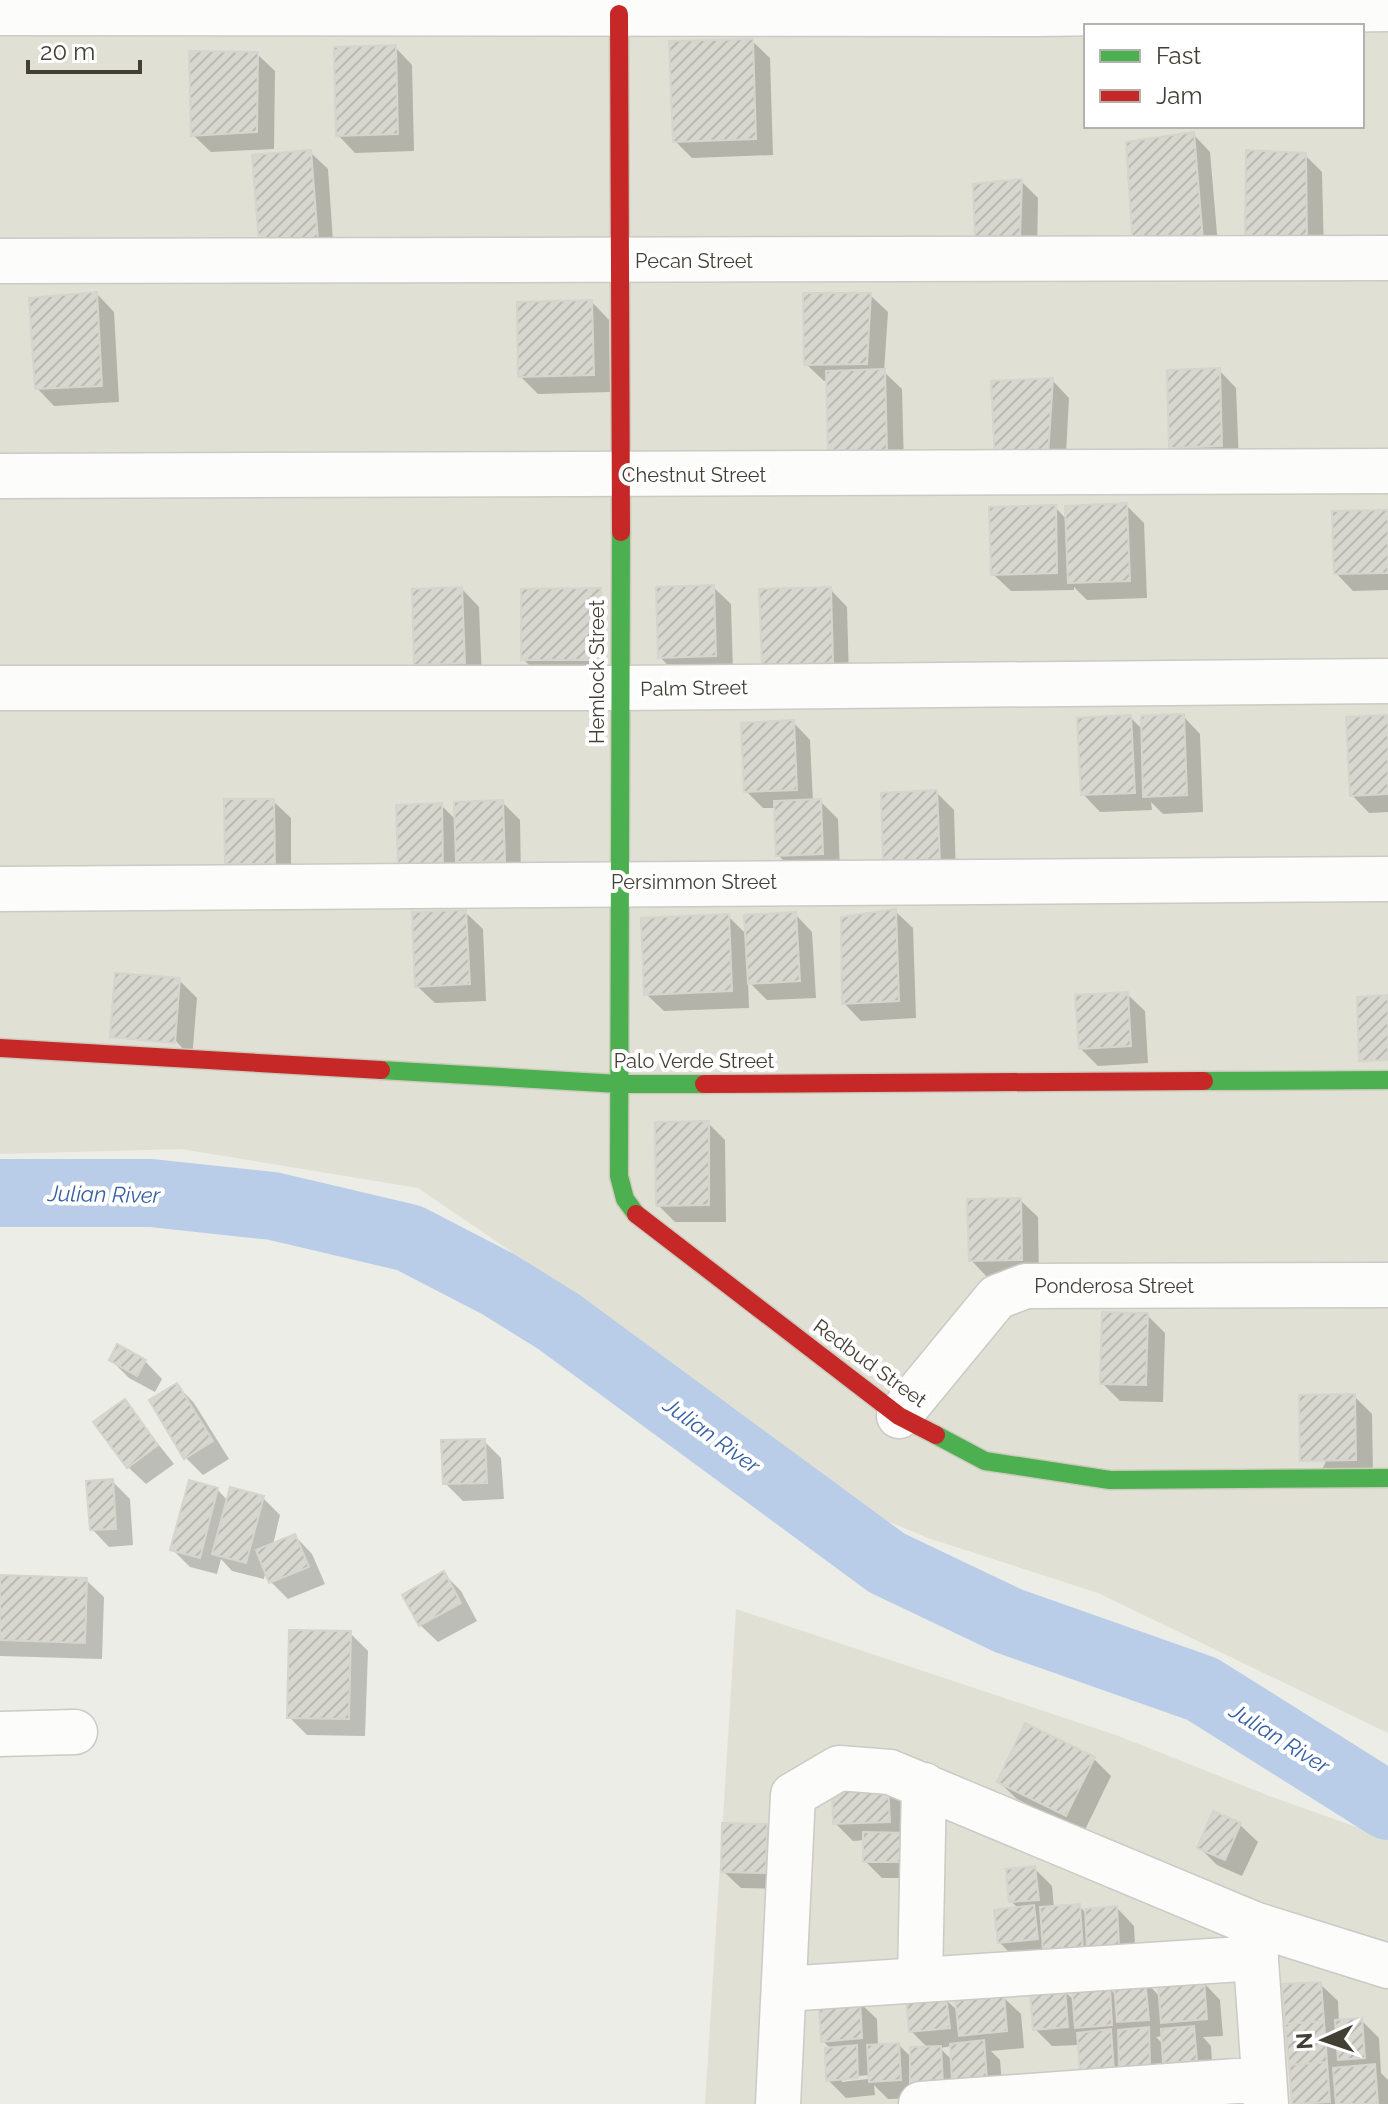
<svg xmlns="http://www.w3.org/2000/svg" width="1388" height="2104" viewBox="0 0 1388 2104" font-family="Raleway,sans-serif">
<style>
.residential{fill:#e1e0d4;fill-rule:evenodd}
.shadow{fill:#0003;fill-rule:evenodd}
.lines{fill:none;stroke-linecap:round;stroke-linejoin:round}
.river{stroke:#bacde8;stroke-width:68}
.building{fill:url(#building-hatch);stroke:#d5d4cd;stroke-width:2}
.street-casing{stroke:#cbcac5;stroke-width:47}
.fast-casing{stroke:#cccbbe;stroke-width:21}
.jam-casing{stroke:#cccbbe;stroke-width:21}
.street{stroke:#fcfcfb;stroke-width:44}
.fast{stroke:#4caf50;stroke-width:18}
.jam{stroke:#c62828;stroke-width:18}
.labels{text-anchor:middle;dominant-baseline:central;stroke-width:8;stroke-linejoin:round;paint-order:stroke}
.street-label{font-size:20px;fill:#423f34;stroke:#fff}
.water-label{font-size:22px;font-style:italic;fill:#3760a4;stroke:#fff}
</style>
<defs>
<pattern id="building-hatch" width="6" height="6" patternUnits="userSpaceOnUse" patternTransform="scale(2)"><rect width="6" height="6" fill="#d7d6cf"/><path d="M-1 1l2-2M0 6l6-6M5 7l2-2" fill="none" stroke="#bab9b2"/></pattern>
</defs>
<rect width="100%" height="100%" fill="#edede7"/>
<!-- residential -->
<path class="residential" d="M 0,0 L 1388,0 L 1388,1733 L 1098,1593 L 928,1538 L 851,1506 L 601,1313 L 418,1188 L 181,1149 L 0,1154 ZM 1086,26 L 1362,26 L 1362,126 L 1086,126 Z
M 736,1609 L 1116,1735 L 1272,1797 L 1388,1838 L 1388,2104 L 705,2104 Z"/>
<!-- shadow -->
<path class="shadow" d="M 752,41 L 770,58 L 773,155 L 692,158 L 675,141 Z
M 395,47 L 412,65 L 414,151 L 355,153 L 338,135 Z
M 257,54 L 275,71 L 274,149 L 211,152 L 193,135 Z
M 1193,134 L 1210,152 L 1219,257 L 1152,264 Z
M 310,152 L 328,169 L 334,256 L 278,260 Z
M 1305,155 L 1322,172 L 1324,255 L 1265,260 Z
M 1021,181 L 1038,198 L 1037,253 L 994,253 Z
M 97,294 L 114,312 L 119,402 L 54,406 L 37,388 Z
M 870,295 L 888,312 L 884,372 L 902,389 L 904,468 L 848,469 L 828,381 L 824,381 L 806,364 Z
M 592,302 L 609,320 L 610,392 L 538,394 L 520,376 Z
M 1219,370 L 1236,388 L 1239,463 L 1189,464 L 1171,447 Z
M 1052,380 L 1069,398 L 1065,473 L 993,383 Z
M 1127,506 L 1144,523 L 1147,598 L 1087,600 L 1074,587 L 1074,590 L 1011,591 L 993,574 L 1055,507 L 1067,520 Z
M 1388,512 L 1388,590 L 1353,591 L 1336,573 Z
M 713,587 L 731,604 L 733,673 L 677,675 L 660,657 Z
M 462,589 L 479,607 L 482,680 L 434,682 L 416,664 Z
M 830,589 L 847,607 L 849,680 L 764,664 Z
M 523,591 L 619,676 L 541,677 L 523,659 Z
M 1183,716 L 1200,734 L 1203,812 L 1163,814 L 1151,802 L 1152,810 L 1100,812 L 1083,794 L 1130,717 L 1143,730 Z
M 1388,717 L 1388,812 L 1369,813 L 1352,795 Z
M 793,722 L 810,740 L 813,802 L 820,801 L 838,819 L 840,871 L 796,873 L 778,855 L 776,808 L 763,808 L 746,791 Z
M 936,792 L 954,810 L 956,877 L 903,879 Z
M 273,801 L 291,818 L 291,880 L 244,881 L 227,864 Z
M 502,802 L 520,820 L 521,877 L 475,879 L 460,863 L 460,881 L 417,882 L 441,805 L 457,821 Z
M 895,911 L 913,928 L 916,1018 L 861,1021 L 844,1003 Z
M 465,912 L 483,929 L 486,1001 L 435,1003 L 417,986 Z
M 795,914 L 812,932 L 816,998 L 767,1000 L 748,981 L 749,1008 L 664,1011 L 646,994 L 728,916 L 747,935 Z
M 117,975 L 179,980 L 197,998 L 192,1059 Z
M 1127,994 L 1145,1011 L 1148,1063 L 1098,1066 L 1080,1048 Z
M 708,1123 L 725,1140 L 726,1222 L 675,1222 L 658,1205 Z
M 1020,1200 L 1038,1217 L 1039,1277 L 988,1278 L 971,1260 Z
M 1147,1315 L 1165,1333 L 1163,1402 L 1120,1401 L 1102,1383 Z
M 111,1360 L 145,1361 L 162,1379 L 155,1392 L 129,1378 Z
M 177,1385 L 194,1403 L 229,1459 L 203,1475 L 186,1458 L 152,1401 Z
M 1354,1396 L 1372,1414 L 1373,1477 L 1319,1477 Z
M 125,1402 L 174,1464 L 146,1484 L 128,1467 Z
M 484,1441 L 501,1458 L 504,1499 L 463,1501 L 445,1483 Z
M 112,1481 L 130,1499 L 133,1545 L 109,1547 L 92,1529 Z
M 217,1489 L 228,1501 L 263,1498 L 280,1515 L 273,1545 L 295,1536 L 312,1554 L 325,1584 L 288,1599 L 271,1582 L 266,1570 L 264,1579 L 232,1571 L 221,1559 L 217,1574 L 190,1567 L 172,1549 Z
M 444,1574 L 461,1591 L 477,1621 L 438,1642 L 420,1625 Z
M 0,1577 L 86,1580 L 104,1597 L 102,1659 L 0,1656 Z
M 350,1633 L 368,1651 L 365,1736 L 307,1735 L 289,1717 Z
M 1093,1758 L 1111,1776 L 1084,1832 L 1017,1799 L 999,1782 Z
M 888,1786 L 905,1803 L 928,1878 L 882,1878 L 865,1861 L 865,1840 L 853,1841 L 835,1823 Z
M 1240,1825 L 1258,1842 L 1242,1876 L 1217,1865 L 1199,1847 Z
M 766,1826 L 784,1844 L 783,1889 L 741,1888 L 723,1871 Z
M 1034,1868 L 1052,1886 L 1054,1908 L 1079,1906 L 1087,1914 L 1117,1908 L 1134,1926 L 1136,1963 L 1017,1960 L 1000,1943 L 1019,1909 L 1011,1901 Z
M 1145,1981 L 1161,1998 L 1203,1982 L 1220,2000 L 1223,2036 L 1203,2037 L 1211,2046 L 1213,2078 L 1183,2080 L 1166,2064 L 1167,2082 L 1130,2088 L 1080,2045 L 1052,2046 L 1035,2029 L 1064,1991 L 1075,2001 L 1110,1989 L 1117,1996 ZM 1163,2036 L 1164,2045 L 1156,2037 Z
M 1320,1984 L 1338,2001 L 1339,2022 L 1361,2020 L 1379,2038 L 1381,2073 L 1388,2080 L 1388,2104 L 1293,2104 L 1284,1986 Z
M 1003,1997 L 1021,2014 L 1024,2048 L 991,2051 L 1000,2060 L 1003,2096 L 888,2099 L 874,2085 L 875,2095 L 846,2098 L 828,2080 L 831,2049 L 823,2041 L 859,2002 L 877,2019 L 878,2046 L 899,2045 L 912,2058 L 929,2049 L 911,2031 L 945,1999 L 959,2012 ZM 952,2046 L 953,2061 L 940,2048 ZM 868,2075 L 868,2079 L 842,2082 L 842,2078 Z"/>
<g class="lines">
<!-- river -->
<path class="river" d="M 0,1193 L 151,1193 L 273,1206 L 409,1238 L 498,1284 L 559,1322 L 887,1563 L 1009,1621 L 1202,1689 L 1388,1806"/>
</g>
<!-- building -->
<path class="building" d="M 753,39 L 756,139 L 673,142 L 669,41 Z
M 396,45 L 398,134 L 336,136 L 334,47 Z
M 189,51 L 258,52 L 257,132 L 191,136 Z
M 1194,132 L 1203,240 L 1133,247 L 1126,142 Z
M 311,150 L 318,240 L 259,244 L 252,155 Z
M 1246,150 L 1306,153 L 1307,238 L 1245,243 Z
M 1022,179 L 1020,237 L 975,237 L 973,184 Z
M 97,292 L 102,386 L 35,389 L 29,298 Z
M 803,293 L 871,293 L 867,364 L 804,365 Z
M 592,300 L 594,375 L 518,377 L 517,302 Z
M 1220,368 L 1222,446 L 1169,448 L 1167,370 Z
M 885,369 L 887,451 L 828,453 L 826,371 Z
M 1053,378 L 1048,456 L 995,460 L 991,381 Z
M 1127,503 L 1130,581 L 1068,583 L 1065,506 Z
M 1056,505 L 1057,573 L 991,575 L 989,507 Z
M 1388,510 L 1388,573 L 1334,574 L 1332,511 Z
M 714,585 L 716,656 L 658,658 L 656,587 Z
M 462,587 L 465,663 L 414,665 L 412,589 Z
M 831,587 L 833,663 L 762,665 L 759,589 Z
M 601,588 L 602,660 L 521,660 L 521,589 Z
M 1184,714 L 1187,795 L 1143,797 L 1141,716 Z
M 1131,715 L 1135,793 L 1081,795 L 1077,718 Z
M 1388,715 L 1388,794 L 1350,796 L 1346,717 Z
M 794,720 L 797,790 L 744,792 L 741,723 Z
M 937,790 L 940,861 L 883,862 L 881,793 Z
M 224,799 L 274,799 L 275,864 L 225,864 Z
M 821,799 L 823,854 L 776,856 L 774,801 Z
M 503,800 L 505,861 L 456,862 L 454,802 Z
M 442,803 L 443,864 L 398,865 L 396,805 Z
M 896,909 L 899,1001 L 842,1004 L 841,917 Z
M 466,910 L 470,984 L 415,987 L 412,912 Z
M 796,912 L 800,981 L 748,984 L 744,915 Z
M 729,914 L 732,991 L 644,995 L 641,918 Z
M 115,973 L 180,978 L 175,1043 L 110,1037 Z
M 1128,992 L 1131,1046 L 1079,1049 L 1075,995 Z
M 1388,995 L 1388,1060 L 1359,1061 L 1357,997 Z
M 709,1121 L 709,1205 L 656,1206 L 655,1122 Z
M 1021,1198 L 1022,1260 L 969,1261 L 967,1199 Z
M 1102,1312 L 1148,1313 L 1146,1385 L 1100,1384 Z
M 117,1344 L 146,1360 L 137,1376 L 109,1360 Z
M 177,1383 L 213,1441 L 184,1459 L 149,1400 Z
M 1355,1394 L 1356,1460 L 1300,1461 L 1299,1395 Z
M 125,1399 L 158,1445 L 127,1468 L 93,1422 Z
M 485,1439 L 487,1483 L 443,1484 L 441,1440 Z
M 113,1479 L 116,1529 L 90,1530 L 86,1481 Z
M 189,1480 L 218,1488 L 200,1558 L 170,1550 Z
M 230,1487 L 264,1496 L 246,1563 L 212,1554 Z
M 295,1534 L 309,1567 L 269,1583 L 256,1550 Z
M 444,1571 L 461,1603 L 419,1626 L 402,1595 Z
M 0,1575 L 87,1578 L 85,1643 L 0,1640 Z
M 289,1630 L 351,1631 L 349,1719 L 287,1718 Z
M 1025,1723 L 1095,1757 L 1066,1816 L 997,1782 Z
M 888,1784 L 890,1822 L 833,1824 L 832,1785 Z
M 1213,1811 L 1241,1823 L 1225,1860 L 1197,1848 Z
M 722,1823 L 767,1824 L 766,1873 L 721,1872 Z
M 863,1832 L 911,1833 L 911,1862 L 863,1862 Z
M 1035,1866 L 1039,1900 L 1009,1902 L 1006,1869 Z
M 1080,1904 L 1083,1949 L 1043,1951 L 1040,1907 Z
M 1034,1905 L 1038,1939 L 998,1943 L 994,1910 Z
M 1117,1906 L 1119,1946 L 1087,1949 L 1085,1909 Z
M 1145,1979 L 1149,2020 L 1117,2022 L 1114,1983 Z
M 1204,1980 L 1207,2019 L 1161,2023 L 1158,1985 Z
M 1321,1982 L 1324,2021 L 1285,2024 L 1282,1984 Z
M 1110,1987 L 1112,2025 L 1075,2028 L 1072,1991 Z
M 1065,1989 L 1068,2027 L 1033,2030 L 1030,1992 Z
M 1004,1994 L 1007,2031 L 959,2036 L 955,1999 Z
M 946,1997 L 950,2028 L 909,2032 L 906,1999 Z
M 860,2000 L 862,2038 L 821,2042 L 819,2004 Z
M 1362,2018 L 1365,2058 L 1338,2060 L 1335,2020 Z
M 1324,2021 L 1327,2062 L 1289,2065 L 1285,2024 Z
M 1194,2026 L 1197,2061 L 1163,2063 L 1161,2029 Z
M 1149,2027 L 1150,2065 L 1119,2067 L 1118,2030 Z
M 1111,2029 L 1114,2071 L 1080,2073 L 1077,2033 Z
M 984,2040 L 987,2079 L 952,2081 L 950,2044 Z
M 899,2043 L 901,2080 L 869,2082 L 867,2045 Z
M 857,2045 L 858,2078 L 826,2081 L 825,2048 Z
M 941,2046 L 943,2085 L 910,2086 L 910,2047 Z
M 1327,2062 L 1330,2102 L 1292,2104 L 1289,2065 Z
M 1375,2064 L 1378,2104 L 1336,2104 L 1333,2068 Z"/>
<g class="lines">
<!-- street casing -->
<g class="street-casing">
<path id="street" d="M 0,13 L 1038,14 L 1388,9
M 0,261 L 1388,258
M 0,476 L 1388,471
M 0,688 L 619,688 L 1388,681
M 0,889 L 1388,879
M 899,1416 L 997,1297 L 1026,1286 L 1388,1285
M 0,1734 L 75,1732
M 1254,1931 L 1266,2104
M 920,1980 L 924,1785
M 784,1989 L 1256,1958
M 778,2104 L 793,1795 L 839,1768 L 890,1772 L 1254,1924 L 1388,1966
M 921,2104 L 1264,2079"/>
</g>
<!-- fast casing -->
<g class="fast-casing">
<path id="fast" d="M 621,532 L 619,1176 L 625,1199 L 636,1214
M 381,1070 L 619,1084 L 704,1084
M 1204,1081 L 1388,1080
M 936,1435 L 985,1461 L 1110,1480 L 1388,1478"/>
</g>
<!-- jam casing -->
<g class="jam-casing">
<path id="jam" d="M 619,14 L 621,532
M 0,1048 L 381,1070
M 704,1084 L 1204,1081
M 636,1214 L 899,1416 L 936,1435"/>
</g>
<!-- street -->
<use href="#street" class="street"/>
<!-- fast -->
<use href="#fast" class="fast"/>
<!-- jam -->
<use href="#jam" class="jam"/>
</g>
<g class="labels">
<!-- street labels -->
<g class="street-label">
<text x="694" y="261">Pecan Street</text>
<text x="694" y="475">Chestnut Street</text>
<text transform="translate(597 672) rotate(-90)">Hemlock Street</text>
<text transform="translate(694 688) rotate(-1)">Palm Street</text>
<text x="694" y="882">Persimmon Street</text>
<text x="694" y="1061">Palo Verde Street</text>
<text x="1114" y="1286">Ponderosa Street</text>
<text transform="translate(870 1363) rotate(36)">Redbud Street</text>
</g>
<!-- water labels -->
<g class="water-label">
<text transform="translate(104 1194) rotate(1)">Julian River</text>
<text transform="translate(712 1435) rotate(36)">Julian River</text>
<text transform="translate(1280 1738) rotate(32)">Julian River</text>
</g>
</g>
<!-- legend -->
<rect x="1084" y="24" width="280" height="104" fill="#ffffff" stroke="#b3b2ae" stroke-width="2"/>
<rect x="1100" y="50" width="40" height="12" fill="#4caf50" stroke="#b3b2ae" stroke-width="2"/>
<text x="1156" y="64" font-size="24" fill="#423f34">Fast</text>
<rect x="1100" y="90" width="40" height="12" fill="#c62828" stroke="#b3b2ae" stroke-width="2"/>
<text x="1156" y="104" font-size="24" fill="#423f34">Jam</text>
<!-- north arrow -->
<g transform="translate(1324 2040) rotate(267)" stroke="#ffffff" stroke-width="6" paint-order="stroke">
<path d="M0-6L14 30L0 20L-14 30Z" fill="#423f34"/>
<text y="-12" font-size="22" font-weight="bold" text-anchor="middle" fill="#423f34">N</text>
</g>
<!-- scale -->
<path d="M28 60v12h112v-12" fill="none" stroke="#423f34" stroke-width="4"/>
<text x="40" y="60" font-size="24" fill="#423f34" stroke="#ffffff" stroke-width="6" paint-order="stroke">20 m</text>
</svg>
